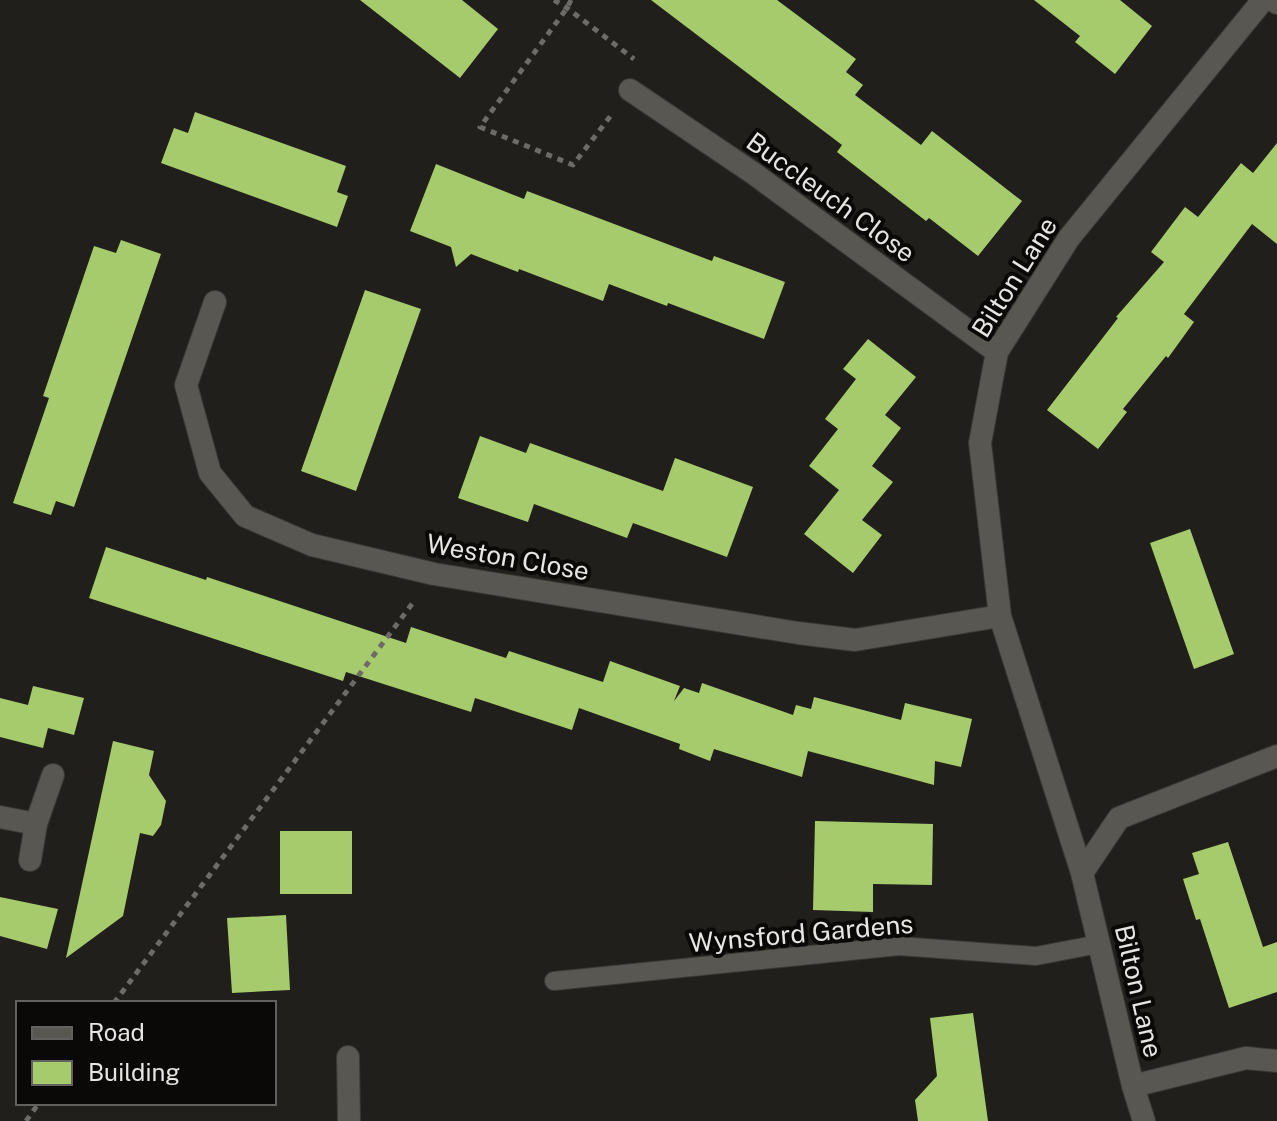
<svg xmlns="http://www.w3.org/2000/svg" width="1277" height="1121" viewBox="0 0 1277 1121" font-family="'Public Sans',sans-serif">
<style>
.building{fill:#a6cb6c}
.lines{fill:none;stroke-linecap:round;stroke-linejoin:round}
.service-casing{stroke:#3a3936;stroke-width:20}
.minor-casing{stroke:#3a3936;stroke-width:24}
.tertiary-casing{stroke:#3a3936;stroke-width:24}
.path{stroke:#6d6b68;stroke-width:5;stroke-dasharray:6 6;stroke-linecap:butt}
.service{stroke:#585751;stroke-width:18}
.minor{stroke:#585751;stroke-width:22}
.tertiary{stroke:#585751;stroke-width:22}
.labels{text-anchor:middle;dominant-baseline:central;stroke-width:8;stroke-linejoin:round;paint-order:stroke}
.street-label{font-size:26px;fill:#e6e5e2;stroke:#0a0907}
</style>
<rect width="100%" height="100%" fill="#211f1b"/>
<!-- building -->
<path class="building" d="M 360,0 L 462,0 L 498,29 L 460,78 Z
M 651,0 L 777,0 L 856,59 L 846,72 L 863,85 L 855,95 L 921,145 L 932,131 L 1022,201 L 978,256 L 929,218 L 926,221 L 886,190 L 837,152 L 842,145 Z
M 1034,0 L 1120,0 L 1152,26 L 1115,74 L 1075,42 L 1080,36 Z
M 195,112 L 346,166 L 337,192 L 348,196 L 337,227 L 161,163 L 174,128 L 188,133 Z
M 1277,143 L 1277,244 L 1252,224 L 1184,314 L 1194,322 L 1168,358 L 1166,356 L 1123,409 L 1127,412 L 1098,449 L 1047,410 L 1118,318 L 1116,317 L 1164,262 L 1151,252 L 1185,207 L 1198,217 L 1241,163 L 1253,173 Z
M 436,164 L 524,199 L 527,191 L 712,261 L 714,256 L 785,282 L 764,339 L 668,303 L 667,306 L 609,284 L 603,301 L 519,269 L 518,272 L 471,254 L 456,267 L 451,247 L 410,231 Z
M 121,240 L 161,254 L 74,507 L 56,501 L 51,515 L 13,503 L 49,398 L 43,396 L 94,246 L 116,253 Z
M 365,290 L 421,309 L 356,491 L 301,471 Z
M 868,339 L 916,377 L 885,415 L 901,428 L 872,466 L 893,482 L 862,520 L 882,535 L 853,573 L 804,534 L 839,490 L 809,466 L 838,429 L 825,419 L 856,379 L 843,369 Z
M 480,436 L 526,453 L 530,443 L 663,491 L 675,458 L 753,487 L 727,557 L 633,523 L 627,538 L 534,504 L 528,522 L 458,498 Z
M 1190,529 L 1234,654 L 1194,669 L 1150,543 Z
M 106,547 L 206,580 L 207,577 L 406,643 L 411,627 L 506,658 L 509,651 L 603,682 L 610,661 L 680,686 L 674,701 L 684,688 L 699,693 L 702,683 L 793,715 L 796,705 L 811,709 L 814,697 L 901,720 L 905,703 L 972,719 L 961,767 L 935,761 L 934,785 L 808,751 L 802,777 L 714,749 L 710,761 L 679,749 L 680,744 L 579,708 L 572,730 L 475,698 L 471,712 L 346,672 L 343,681 L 89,598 Z
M 33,686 L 84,698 L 74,735 L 48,728 L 43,748 L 0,737 L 0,698 L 28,705 Z
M 113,741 L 154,751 L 149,775 L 166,801 L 161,825 L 153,836 L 140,833 L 123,916 L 66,958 Z
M 815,821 L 933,824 L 932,885 L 873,884 L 873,912 L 813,910 Z
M 280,831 L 352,831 L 352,894 L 280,894 Z
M 1228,842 L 1263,947 L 1277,942 L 1277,992 L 1229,1008 L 1200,919 L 1196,920 L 1183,879 L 1199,874 L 1192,853 Z
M 0,897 L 58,909 L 47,949 L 0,936 Z
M 286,915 L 290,990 L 232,993 L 227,918 Z
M 973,1013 L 988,1121 L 918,1121 L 915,1100 L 937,1076 L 930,1018 Z"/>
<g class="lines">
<!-- service casing -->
<g class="service-casing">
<path id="service" d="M 554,981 L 899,946 L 1036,956 L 1099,944"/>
</g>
<!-- minor casing -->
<g class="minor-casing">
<path id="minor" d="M 630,90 L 753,173 L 997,352
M 215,302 L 186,385 L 210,473 L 245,516 L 312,545 L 434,574 L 798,633 L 855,640 L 1000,616
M 0,817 L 36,824
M 30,860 L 36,824 L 53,775
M 1082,873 L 1000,616 L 980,443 L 997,352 L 1069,238 L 1263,0
M 348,1057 L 349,1121
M 1133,1086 L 1246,1058 L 1277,1061
M 1144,1121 L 1133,1086 L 1082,873 L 1119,818 L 1277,756"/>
</g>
<!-- tertiary casing -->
<g class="tertiary-casing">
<path id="tertiary" d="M 1273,0 L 1277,3"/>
</g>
<!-- path -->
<path class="path" d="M 554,0 L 567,8 L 634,59
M 571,0 L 567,8 L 480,127 L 573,165 L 612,114
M 114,1003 L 415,600
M 26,1121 L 39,1103"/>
<!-- service -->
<use href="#service" class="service"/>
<!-- minor -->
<use href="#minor" class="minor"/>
<!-- tertiary -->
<use href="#tertiary" class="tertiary"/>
</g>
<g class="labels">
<!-- street labels -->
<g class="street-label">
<text transform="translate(831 197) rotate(36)">Buccleuch Close</text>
<text transform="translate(1014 277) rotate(-58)">Bilton Lane</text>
<text transform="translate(508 557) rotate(10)">Weston Close</text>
<text transform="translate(801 933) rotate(-5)">Wynsford Gardens</text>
<text transform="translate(1139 991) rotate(77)">Bilton Lane</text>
</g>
</g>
<!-- legend -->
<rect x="16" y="1001" width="260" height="104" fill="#0a0907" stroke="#62615f" stroke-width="2"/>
<rect x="32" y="1027" width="40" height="12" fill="#585751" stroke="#62615f" stroke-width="2"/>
<text x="88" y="1041" font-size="24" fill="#e6e5e2">Road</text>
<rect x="32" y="1061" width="40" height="24" fill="#a6cb6c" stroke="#62615f" stroke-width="2"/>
<text x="88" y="1081" font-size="24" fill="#e6e5e2">Building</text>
</svg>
